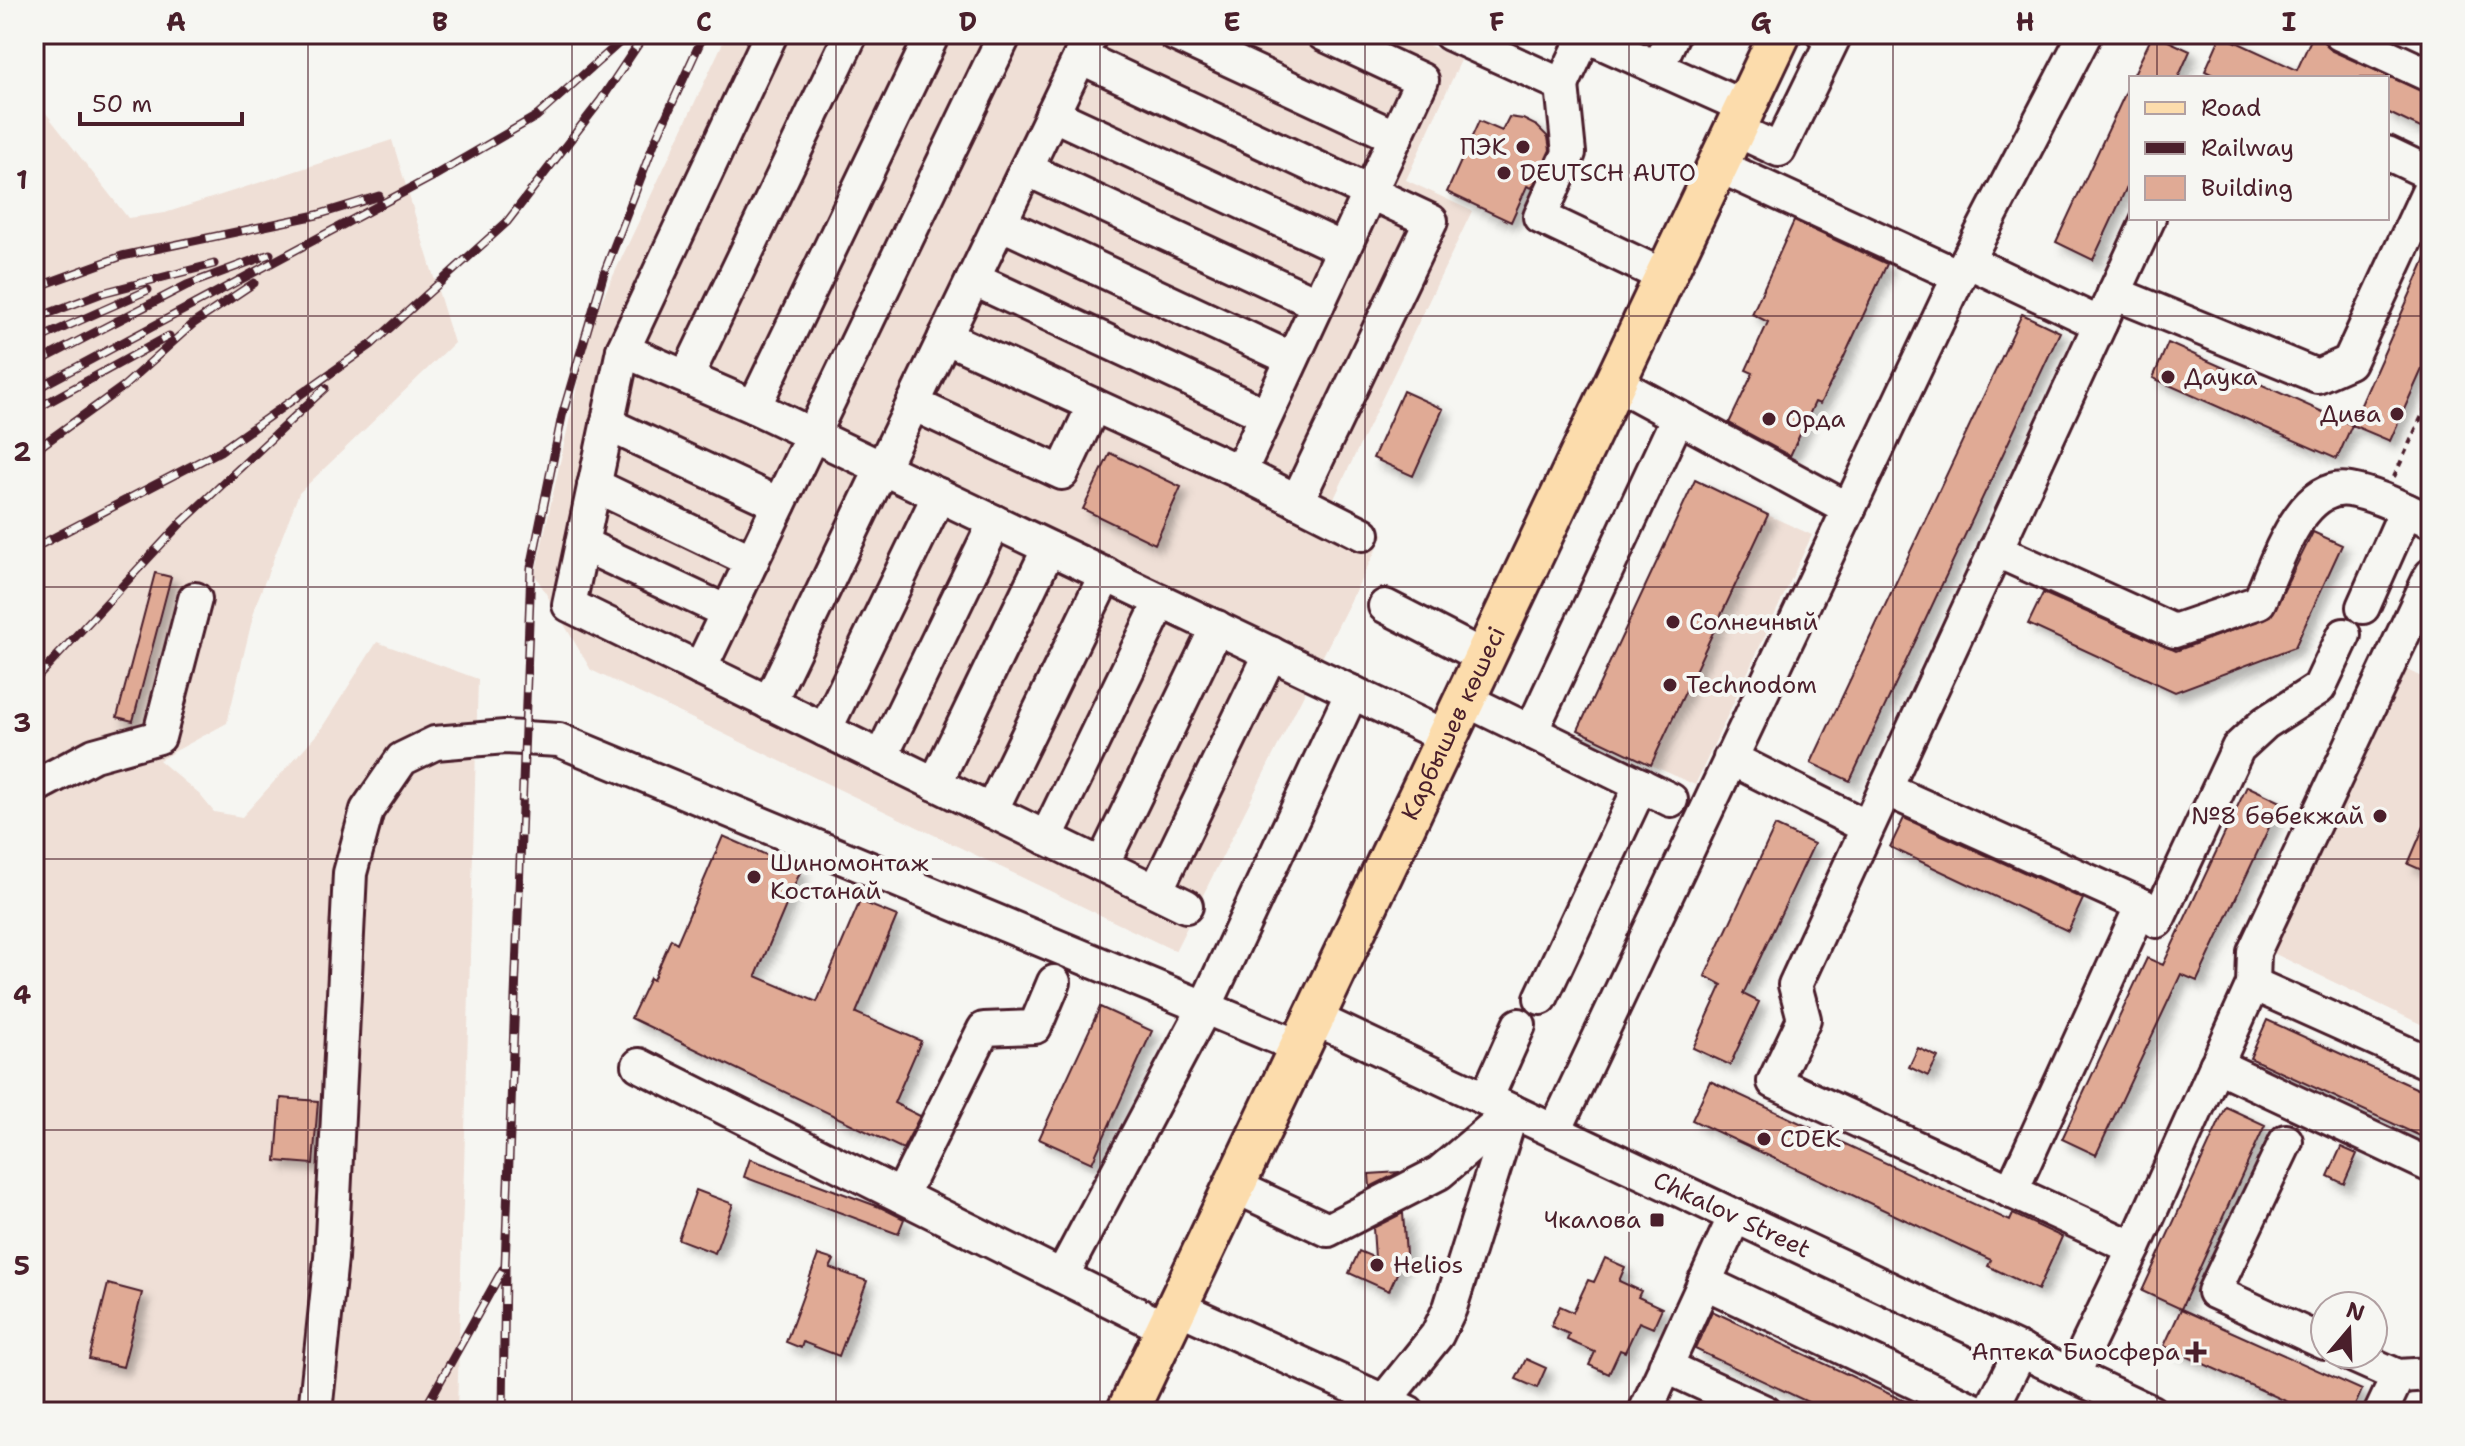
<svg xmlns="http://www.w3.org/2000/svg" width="2465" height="1446" viewBox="0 0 2465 1446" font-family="'Shantell Sans',sans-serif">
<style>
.built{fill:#efdfd6}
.building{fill:#e0aa95;stroke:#4a1f2b;stroke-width:2;filter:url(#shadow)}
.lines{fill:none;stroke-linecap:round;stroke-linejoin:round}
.minor-casing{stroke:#4a1f2b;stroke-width:38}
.major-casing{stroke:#4a1f2b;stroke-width:46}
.path{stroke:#4a1f2b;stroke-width:4;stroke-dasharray:6 6;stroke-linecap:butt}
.minor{stroke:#f6f6f2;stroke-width:32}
.major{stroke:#fcdcac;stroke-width:40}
.rail-casing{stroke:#4a1f2b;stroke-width:9}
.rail{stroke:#f6f6f2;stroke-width:6;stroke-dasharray:18;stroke-linecap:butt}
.grid{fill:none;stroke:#4a1f2b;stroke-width:2;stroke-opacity:0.55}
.poi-dot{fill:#4a1f2b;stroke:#f6f6f2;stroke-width:3}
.labels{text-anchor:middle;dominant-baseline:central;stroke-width:8;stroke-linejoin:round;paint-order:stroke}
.poi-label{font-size:24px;fill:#4a1f2b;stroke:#f6f6f2;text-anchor:start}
.street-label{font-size:24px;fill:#4a1f2b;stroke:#f6f6f2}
.neatline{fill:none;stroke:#4a1f2b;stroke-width:3}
.grid-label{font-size:26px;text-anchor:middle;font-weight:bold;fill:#4a1f2b}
</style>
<defs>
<filter id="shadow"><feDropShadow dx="7" dy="7" stdDeviation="4" flood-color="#0004"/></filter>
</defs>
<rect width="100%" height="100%" fill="#f6f6f2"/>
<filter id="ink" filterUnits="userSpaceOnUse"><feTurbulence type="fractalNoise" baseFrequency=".0125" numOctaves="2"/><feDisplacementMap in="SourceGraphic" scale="16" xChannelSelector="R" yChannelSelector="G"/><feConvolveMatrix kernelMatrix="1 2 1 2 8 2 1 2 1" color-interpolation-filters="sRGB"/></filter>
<g filter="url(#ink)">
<!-- built -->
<path class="built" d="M 727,34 L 1405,34 L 1461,60 L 1406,180 L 1472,211 L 1330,507 L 1384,534 L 1175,951 L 591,670 L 535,575 L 591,323 Z
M 34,98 L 128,218 L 165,213 L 392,140 L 454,343 L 299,493 L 256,604 L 227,723 L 159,760 L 200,795 L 214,812 L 242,817 L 319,732 L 377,642 L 478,679 L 457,1412 L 34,1412 Z
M 1768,515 L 1812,535 L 1695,785 L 1651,765 Z
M 2399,666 L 2431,681 L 2431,1029 L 2267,950 Z"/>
<!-- building -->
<path class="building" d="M 2153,34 L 2190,51 L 2178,78 L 2132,78 Z
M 2221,35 L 2297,70 L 2313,35 L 2322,39 L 2332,51 L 2431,95 L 2431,133 L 2387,112 L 2387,78 L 2219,78 L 2205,71 Z
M 2131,81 L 2131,178 L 2093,260 L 2056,242 Z
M 1509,117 L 1523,119 L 1537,126 L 1548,137 L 1550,150 L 1532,188 L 1527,186 L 1511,222 L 1447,192 L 1479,121 L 1502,131 Z
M 1794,221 L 1887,264 L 1844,357 L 1820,404 L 1815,402 L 1790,456 L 1729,423 L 1753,373 L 1746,370 L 1768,322 L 1752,314 Z
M 2431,247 L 2431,349 L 2390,441 L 2352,425 Z
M 2022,314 L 2060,332 L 1850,781 L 1811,763 Z
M 2168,343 L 2352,425 L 2337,459 L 2153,378 Z
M 1403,391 L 1443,409 L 1413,476 L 1373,458 Z
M 1110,453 L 1181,487 L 1155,544 L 1083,509 Z
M 1695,480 L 1768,515 L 1651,765 L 1578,730 Z
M 2313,532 L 2342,545 L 2295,647 L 2175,692 L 2028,624 L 2043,593 L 2176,651 L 2271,616 Z
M 155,573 L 171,577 L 133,721 L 117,717 Z
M 2247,786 L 2281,802 L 2197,981 L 2181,974 L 2096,1155 L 2062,1139 L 2147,958 L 2163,965 Z
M 2431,810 L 2431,874 L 2408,864 Z
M 1904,818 L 2083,899 L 2068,931 L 1890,847 Z
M 1775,826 L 1814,844 L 1743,994 L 1759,1002 L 1730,1065 L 1693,1048 L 1722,985 L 1705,976 Z
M 723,836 L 801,870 L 756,976 L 817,1002 L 860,901 L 897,916 L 856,1013 L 921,1041 L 894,1103 L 920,1116 L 903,1149 L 631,1018 L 650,978 L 653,980 L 671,939 L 677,943 Z
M 1100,1007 L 1152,1031 L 1092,1163 L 1039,1139 Z
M 2267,1020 L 2431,1095 L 2431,1141 L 2250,1058 Z
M 1918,1048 L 1938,1057 L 1928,1076 L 1909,1067 Z
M 1710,1081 L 2010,1221 L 2013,1214 L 2062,1237 L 2038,1290 L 1988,1266 L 1991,1260 L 1692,1120 Z
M 281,1098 L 318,1101 L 313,1164 L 276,1161 Z
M 2226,1107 L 2265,1125 L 2181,1309 L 2142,1291 Z
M 2341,1147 L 2357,1154 L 2344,1184 L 2328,1176 Z
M 750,1159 L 882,1208 L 904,1219 L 898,1234 L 744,1177 Z
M 1400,1172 L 1370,1187 L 1369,1174 Z
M 696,1190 L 733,1204 L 715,1253 L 678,1239 Z
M 1403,1213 L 1406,1254 L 1389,1291 L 1349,1273 L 1359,1251 L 1375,1258 L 1373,1228 Z
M 818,1255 L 834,1260 L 830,1268 L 867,1281 L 839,1356 L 803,1342 L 801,1348 L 786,1342 Z
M 1605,1258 L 1625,1267 L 1619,1281 L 1641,1291 L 1638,1297 L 1662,1308 L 1653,1328 L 1639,1322 L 1625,1352 L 1620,1350 L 1609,1374 L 1589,1365 L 1595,1352 L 1567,1340 L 1569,1334 L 1551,1326 L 1560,1306 L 1573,1312 L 1588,1280 L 1594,1282 Z
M 108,1284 L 142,1293 L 123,1367 L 89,1359 Z
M 2181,1309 L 2362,1390 L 2352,1412 L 2310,1412 L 2164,1346 Z
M 1712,1311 L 1928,1412 L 1829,1412 L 1695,1349 Z
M 1526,1359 L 1546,1368 L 1537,1388 L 1516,1379 Z"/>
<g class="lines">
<!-- minor casing -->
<g class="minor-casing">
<g id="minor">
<path d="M 771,34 L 623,350 L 569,605 L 1186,906"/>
<path d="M 1174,34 L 1396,137"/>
<path d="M 1450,34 L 1562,85 L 1569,153 L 1540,217 L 1664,276"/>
<path d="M 1582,34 L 1745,107"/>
<path d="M 2340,34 L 2431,76"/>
<path d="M 1080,57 L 1431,221 L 1297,501"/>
<path d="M 1657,68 L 1673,34"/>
<path d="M 1562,85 L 1585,36"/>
<path d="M 1052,114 L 1343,249"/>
<path d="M 1734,129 L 1779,150 L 1833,39 L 1823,34"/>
<path d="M 2387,153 L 2431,174"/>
<path d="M 1717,165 L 1959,276"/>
<path d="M 1026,169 L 1318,304"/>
<path d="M 1000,223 L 1292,359"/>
<path d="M 1967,261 L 2100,324"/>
<path d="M 973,279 L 1266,415"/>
<path d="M 2114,293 L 2317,376 L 2349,362 L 2431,185"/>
<path d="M 945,337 L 1240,472 L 1363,534"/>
<path d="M 623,350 L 754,407 L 1446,737"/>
<path d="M 687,376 L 851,34"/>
<path d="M 1614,382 L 1848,509"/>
<path d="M 913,404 L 1062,473 L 1094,405"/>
<path d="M 754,407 L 933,34"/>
<path d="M 607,424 L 779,504"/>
<path d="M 1240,472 L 1422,80 L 1323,34"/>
<path d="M 594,485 L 752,561"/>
<path d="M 582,544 L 727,612"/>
<path d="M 1995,550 L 2174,631 L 2259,602 C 2276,566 2300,481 2350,490 C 2378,495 2405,510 2430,521"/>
<path d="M 1385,606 L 1484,657"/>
<path d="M 2363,607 L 2406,510"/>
<path d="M 700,669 L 1005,34"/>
<path d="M 1464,699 L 1671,800"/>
<path d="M 769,703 L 1091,34"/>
<path d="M 825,730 L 939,495"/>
<path d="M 1531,732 L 1678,417"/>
<path d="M 881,757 L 995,522"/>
<path d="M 1730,758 L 1867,827"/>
<path d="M 935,784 L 1049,548"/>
<path d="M 34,787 L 94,755 L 159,737 L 195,599"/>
<path d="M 1885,789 L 2142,905 L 2157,921 L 2238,748 L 2265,723 L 2319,688 L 2344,635"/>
<path d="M 991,811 L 1106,574"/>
<path d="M 1046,838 L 1161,601"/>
<path d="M 1102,865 L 1217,627"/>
<path d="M 1156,891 L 1271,653"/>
<path d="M 2253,984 L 2431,1064"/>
<path d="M 1541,998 L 1641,785"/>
<path id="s1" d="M 1314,1018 L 2151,1412"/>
<path d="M 639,1065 L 1167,1329"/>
<path d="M 2216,1065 L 2431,1166"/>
<path d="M 1486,1099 L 1519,1025"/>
<path d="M 1555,1131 L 1959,276 L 2085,34"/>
<path d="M 2286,1141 L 2214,1292 L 2325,1343"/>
<path d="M 1234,1186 L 1328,1230 L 1439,1173 L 1512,1111"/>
<path d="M 2011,1192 L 2142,905"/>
<path d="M 901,1196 L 984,1029 L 1035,1027 L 1054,982"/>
<path d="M 2134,1248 L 1774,1082 L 1804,1019 L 1795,985 L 2149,218"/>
<path d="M 1062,1276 L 1205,1007 L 1352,692"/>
<path d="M 1704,1282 L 1978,1412"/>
<path d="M 1177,1307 L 1408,1412"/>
<path d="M 2349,1354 L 2398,1376 L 2431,1374"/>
<path d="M 1665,1366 L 1765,1412"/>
<path d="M 2073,1375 L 2134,1248 L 2253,984 L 2254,952 L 2431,575"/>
<path d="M 315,1412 L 331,1258 L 350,873 L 367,810 L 402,759 L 435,743 L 505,737 L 559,740 L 1300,1047"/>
<path d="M 1379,1412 L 1384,1401 L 1437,1335 L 1450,1308 L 1512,1111"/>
<path d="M 1645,1412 L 1735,1216"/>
<path d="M 1990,1412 L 2021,1350"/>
<path d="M 2381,1412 L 2398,1376"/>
</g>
</g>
<!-- major casing -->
<g class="major-casing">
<g id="major">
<path id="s2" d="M 1127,1412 L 1780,34"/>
</g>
</g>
<!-- path -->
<path class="path" d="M 2394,477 L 2431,396"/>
<!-- minor -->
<use href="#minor" class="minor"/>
<!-- major -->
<use href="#major" class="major"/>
<!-- rail casing -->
<g class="rail-casing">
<path id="rail" d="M 34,288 L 122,256 L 317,215 L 379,196
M 34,319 L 102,293 L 214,264
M 34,341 L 148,290
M 34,364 L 187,285 L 270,254
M 34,390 L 432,177 L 537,116 L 629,34
M 34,410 L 169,336
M 34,451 L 124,386 L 194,323 L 254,283
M 34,548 L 220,451 L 372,344 L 507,222 L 601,100 L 645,34
M 34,681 L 180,524 L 325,388
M 423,1412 L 503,1269
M 503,1412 L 505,1266 L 531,568 L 562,416 L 604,273 L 655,141 L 704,34"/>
</g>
<!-- rail -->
<use href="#rail" class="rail"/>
</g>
</g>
<!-- grid -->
<path class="grid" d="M 308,34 L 308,1412M 572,34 L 572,1412M 836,34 L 836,1412M 1100,34 L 1100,1412M 1365,34 L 1365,1412M 1629,34 L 1629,1412M 1893,34 L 1893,1412M 2157,34 L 2157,78M 2157,218 L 2157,1412M 34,316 L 2431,316M 34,587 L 2431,587M 34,859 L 2431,859M 34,1130 L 2431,1130"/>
<!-- markers -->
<g class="poi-dot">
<circle cx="1523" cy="147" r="8"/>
<circle cx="1504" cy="173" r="8"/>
<circle cx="2168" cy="377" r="8"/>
<circle cx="2397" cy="414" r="8"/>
<circle cx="1769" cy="419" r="8"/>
<circle cx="1673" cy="622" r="8"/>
<circle cx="1670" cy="685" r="8"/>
<circle cx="2380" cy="816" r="8"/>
<circle cx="754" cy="877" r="8"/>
<circle cx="1764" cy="1139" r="8"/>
<rect x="1649" y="1212" width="16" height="16" rx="4"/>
<circle cx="1377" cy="1265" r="8"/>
<path d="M2192 1340h8v8h8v8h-8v8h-8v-8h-8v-8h8z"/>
</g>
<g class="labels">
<!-- poi labels -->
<g class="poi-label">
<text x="1507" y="147" text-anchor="end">ПЭК</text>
<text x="1520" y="173">DEUTSCH AUTO</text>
<text x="2184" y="377">Даука</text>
<text x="2381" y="414" text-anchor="end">Дива</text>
<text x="1785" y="419">Орда</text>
<text x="1689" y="622">Солнечный</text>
<text x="1686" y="685">Technodom</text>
<text x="2364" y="816" text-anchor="end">№8 бөбекжай</text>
<text x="770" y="863">Шиномонтаж<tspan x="770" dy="28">Костанай</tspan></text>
<text x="1780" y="1139">CDEK</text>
<text x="1641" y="1220" text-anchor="end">Чкалова</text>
<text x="1393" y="1265">Helios</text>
<text x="2180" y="1352" text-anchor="end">Аптека Биосфера</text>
</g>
<!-- street labels -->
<g class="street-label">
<text stroke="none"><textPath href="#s2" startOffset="762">Карбышев көшесі</textPath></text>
<text stroke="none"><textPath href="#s1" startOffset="462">Chkalov Street</textPath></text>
</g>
</g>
<!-- margin -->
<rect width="2465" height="1446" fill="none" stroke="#f6f6f2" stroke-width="88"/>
<!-- legend -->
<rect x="2129" y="76" width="260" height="144" fill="#f6f6f2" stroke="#b1a0a2" stroke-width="2"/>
<rect x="2145" y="102" width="40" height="12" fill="#fcdcac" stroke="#b1a0a2" stroke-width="2"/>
<text x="2201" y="116" font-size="24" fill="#4a1f2b">Road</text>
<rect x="2145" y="142" width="40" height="12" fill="#4a1f2b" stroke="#b1a0a2" stroke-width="2"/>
<text x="2201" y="156" font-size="24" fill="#4a1f2b">Railway</text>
<rect x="2145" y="176" width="40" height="24" fill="#e0aa95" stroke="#b1a0a2" stroke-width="2"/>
<text x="2201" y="196" font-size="24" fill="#4a1f2b">Building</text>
<!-- north arrow -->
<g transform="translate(2349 1330) rotate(19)"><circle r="38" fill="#f6f6f2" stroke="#b1a0a2" stroke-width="2"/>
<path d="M0-6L14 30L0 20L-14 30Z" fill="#4a1f2b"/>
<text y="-12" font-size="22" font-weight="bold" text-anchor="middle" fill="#4a1f2b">N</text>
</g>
<!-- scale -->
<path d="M80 112v12h162v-12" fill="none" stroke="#4a1f2b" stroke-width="4"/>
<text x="92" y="112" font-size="24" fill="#4a1f2b" stroke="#f6f6f2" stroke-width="6" paint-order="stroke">50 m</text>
<rect x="44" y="44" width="2377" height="1358" class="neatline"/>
<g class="grid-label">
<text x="176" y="31">A</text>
<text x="440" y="31">B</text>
<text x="704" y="31">C</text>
<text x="968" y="31">D</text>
<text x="1232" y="31">E</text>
<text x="1497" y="31">F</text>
<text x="1761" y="31">G</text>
<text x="2025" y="31">H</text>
<text x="2289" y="31">I</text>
<text x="22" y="189">1</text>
<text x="22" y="461">2</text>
<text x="22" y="732">3</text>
<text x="22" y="1004">4</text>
<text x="22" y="1275">5</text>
</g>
</svg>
